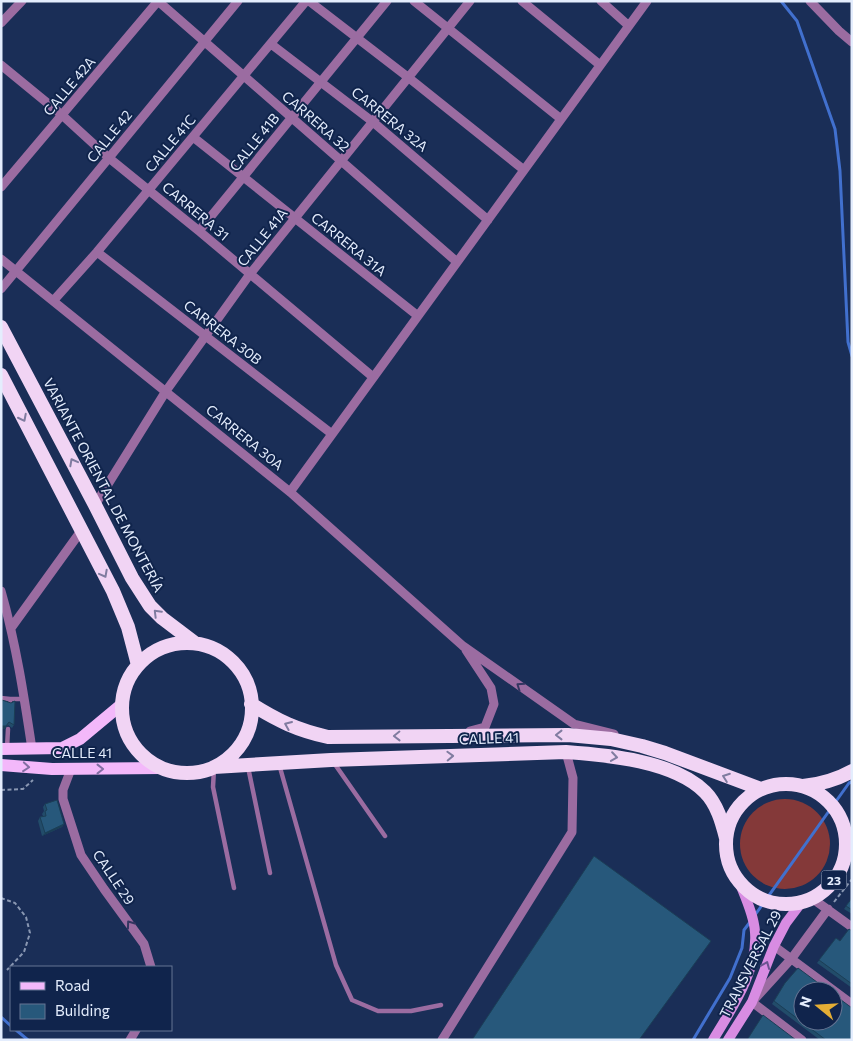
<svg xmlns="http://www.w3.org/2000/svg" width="853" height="1041" viewBox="0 0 853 1041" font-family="Commissioner,sans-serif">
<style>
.green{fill:#843939}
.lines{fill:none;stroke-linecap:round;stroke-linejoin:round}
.stream{stroke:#4170ce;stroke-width:3}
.path{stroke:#8997b2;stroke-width:2;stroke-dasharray:4 2.5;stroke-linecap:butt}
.service{stroke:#9b6ca1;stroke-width:4.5}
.minor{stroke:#9b6ca1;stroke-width:9}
.tertiary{stroke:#9b6ca1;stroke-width:10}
.secondary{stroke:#d88ce2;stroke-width:10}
.primary{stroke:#f3b8fa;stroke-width:12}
.trunk{stroke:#f1d4f4;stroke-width:14}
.wall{fill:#224c6a}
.shaded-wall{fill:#1b3e56}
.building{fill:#27587b;stroke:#1b3e56}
.oneway{stroke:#807ca0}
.oneway2{stroke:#333661}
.oneway3{stroke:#826ea3}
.oneway4{stroke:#6a5390}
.labels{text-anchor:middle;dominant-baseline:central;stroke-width:4;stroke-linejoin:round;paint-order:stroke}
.shield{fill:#10244c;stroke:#a4b1c8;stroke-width:1}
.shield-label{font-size:12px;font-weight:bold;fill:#e4edfd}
.street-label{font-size:14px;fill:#e4edfd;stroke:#10244c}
</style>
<rect width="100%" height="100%" fill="#1a2e57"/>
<!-- green -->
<path class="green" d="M740 844a45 45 0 1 1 90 0a45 45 0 1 1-90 0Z"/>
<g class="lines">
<!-- stream -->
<path class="stream" d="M 781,1 L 797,21 L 835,129 L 840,171 L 848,342 L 852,356
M 755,915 L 849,783 L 852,782
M 1,1017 L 11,1026
M 16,1030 L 28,1040
M 693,1040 L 730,978 L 742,948 L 744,930 L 750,922"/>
<!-- path -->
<path class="path" d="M 1,790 L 23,789 L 33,780
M 1,898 L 15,903 L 26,917 L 30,933 L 24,952 L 7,970
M 834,902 L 852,879"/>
<!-- service -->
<path class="service" d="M 1,698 L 10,699 L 10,701
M 10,699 L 24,699
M 7,748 L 8,729
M 334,763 L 385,836
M 279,764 L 336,965 L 352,1000 L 378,1011 L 411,1011 L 441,1005
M 248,767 L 270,873
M 214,769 L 213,787 L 234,888"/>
<!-- minor -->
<path class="minor" d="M 158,1 L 457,262
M 309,1 L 409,78 L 524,170
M 414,1 L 561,119
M 522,1 L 600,65
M 601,1 L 629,26
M 810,1 L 839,31 L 852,42
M 1,23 L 22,1
M 271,44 L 373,122 L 488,220
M 1,65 L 62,115 L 109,158 L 199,231 L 373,377
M 193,137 L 418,316
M 1,187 L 158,1
M 199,231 L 387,1
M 97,252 L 332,434
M 1,259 L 290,492 L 463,646 L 574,724 L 614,734
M 1,289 L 238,1
M 54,300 L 97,252 L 306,1
M 290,492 L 647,1
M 95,505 L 166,391 L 250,274 L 470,1
M 1,591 C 16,643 24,696 32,749
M 11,628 L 81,531
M 466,650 L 491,688 L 494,704 L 485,727 L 470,731
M 71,769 L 63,790 L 63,799 L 81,855 L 104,889 L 144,944 L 151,967
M 813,899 L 852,927
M 774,946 L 852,1004
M 130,1040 L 136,1030
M 442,1040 L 572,832 L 573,778 L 566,752
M 802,1040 L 752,1002 L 792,958 L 828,909"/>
<!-- tertiary -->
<path class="tertiary" d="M 846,856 L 852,857"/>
<!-- secondary -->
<path class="secondary" d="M 713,1040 C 732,1008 758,971 755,932 C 754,916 746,899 740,884
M 728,1040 L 752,1002 L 774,946 L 786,923 L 801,903"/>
<!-- primary -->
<path class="primary" d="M 1,749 L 62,748 L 80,739 L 122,704
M 1,765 L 52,769 L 162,768"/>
<!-- trunk -->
<path class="trunk" d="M 1,327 L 95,505 L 132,578 L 150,606 L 162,618 L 195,643
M 1,375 L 113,591 L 128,627 L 138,665
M122 708a65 65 0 1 1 130 0a65 65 0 1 1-130 0Z
M 251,704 C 278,721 297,730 328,737 L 568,735 L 611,739 L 642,746 L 665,753 L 761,789
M 214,767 L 331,760 L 566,752 C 608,755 674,761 705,792 C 717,804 722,822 726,838
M726 844a60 60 0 1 1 120 0a60 60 0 1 1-120 0Z
M 803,786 C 821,784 836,780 852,771"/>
</g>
<!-- wall -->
<path class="wall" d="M 2,700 L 14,725 L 12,728 L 8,725 L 4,729 L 1,729 L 1,701 Z
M 45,804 L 64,824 L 62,827 L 42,836 L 38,821 L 40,817 L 43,816 L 42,814 L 44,811 L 43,807 Z
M 852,898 L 852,914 L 844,909 Z
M 852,931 L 852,988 L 817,963 L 836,938 L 840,941 Z
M 785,983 L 852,1040 L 820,1040 L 772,1004 Z"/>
<!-- shaded-wall -->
<path class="shaded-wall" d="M 9,722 L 4,729 L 1,729 L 1,726 Z
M 64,824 L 62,827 L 42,836 L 45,833 Z"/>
<!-- building -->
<path class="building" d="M 2,700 L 11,703 L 15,701 L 14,725 L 9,722 L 6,726 L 1,726 Z
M 57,800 L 64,824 L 45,833 L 40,817 L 46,816 L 45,811 L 47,810 L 45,804 Z
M 594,856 L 711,941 L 639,1040 L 472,1040 Z
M 852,898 L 852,910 L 846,906 Z
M 849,929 L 852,931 L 852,984 L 819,960 L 836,938 L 840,941 Z
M 798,968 L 829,991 L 803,991 L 803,1021 L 833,1021 L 833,994 L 852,1008 L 852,1040 L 826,1040 L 774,1001 L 785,983 Z
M 763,1015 L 796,1040 L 747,1040 Z"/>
<!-- one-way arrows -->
<defs><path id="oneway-chevron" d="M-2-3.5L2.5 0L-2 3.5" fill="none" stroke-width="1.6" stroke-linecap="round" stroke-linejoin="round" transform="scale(1.25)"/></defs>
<g class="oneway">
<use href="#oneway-chevron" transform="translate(23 418) rotate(63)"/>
<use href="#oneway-chevron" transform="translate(73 462) rotate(-118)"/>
<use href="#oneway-chevron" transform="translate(104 574) rotate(62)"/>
<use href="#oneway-chevron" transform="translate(157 613) rotate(-135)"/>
<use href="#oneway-chevron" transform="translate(288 725) rotate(-157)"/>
<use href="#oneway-chevron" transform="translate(559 735) rotate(180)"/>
<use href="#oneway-chevron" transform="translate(397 736) rotate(179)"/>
<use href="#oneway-chevron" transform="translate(450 756) rotate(-2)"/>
<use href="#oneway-chevron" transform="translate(614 757) rotate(8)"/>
<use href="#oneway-chevron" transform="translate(726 777) rotate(-160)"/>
</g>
<g class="oneway2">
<use href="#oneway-chevron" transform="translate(520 686) rotate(-145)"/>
<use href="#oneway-chevron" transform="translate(130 924) rotate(-126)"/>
</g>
<g class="oneway3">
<use href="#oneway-chevron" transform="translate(26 767) rotate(5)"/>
<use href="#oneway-chevron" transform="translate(100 769)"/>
</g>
<use class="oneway4" href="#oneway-chevron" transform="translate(766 965) rotate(-68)"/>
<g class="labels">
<!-- shield labels -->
<rect class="shield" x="821.5" y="870.5" width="25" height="19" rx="4"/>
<g class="shield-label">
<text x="834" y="880">23</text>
</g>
<!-- street labels -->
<g class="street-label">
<text transform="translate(69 86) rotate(-50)">CALLE 42A</text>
<text transform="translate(390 119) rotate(39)">CARRERA 32A</text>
<text transform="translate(316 121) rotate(41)">CARRERA 32</text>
<text transform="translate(109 136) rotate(-51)">CALLE 42</text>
<text transform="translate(254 142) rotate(-51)">CALLE 41B</text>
<text transform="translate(170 143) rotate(-50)">CALLE 41C</text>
<text transform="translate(196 211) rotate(40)">CARRERA 31</text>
<text transform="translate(262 237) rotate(-51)">CALLE 41A</text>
<text transform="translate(349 244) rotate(39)">CARRERA 31A</text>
<text transform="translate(223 332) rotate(38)">CARRERA 30B</text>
<text transform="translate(245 437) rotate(39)">CARRERA 30A</text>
<text transform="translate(104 485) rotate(62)">VARIANTE ORIENTAL DE MONTERÍA</text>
<text transform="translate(489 738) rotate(-2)">CALLE 41</text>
<text x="82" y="752">CALLE 41</text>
<text transform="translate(114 877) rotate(56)">CALLE 29</text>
<text transform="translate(750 964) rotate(-63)">TRANSVERSAL 29</text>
</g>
</g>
<!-- border -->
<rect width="853" height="1041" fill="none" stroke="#e4edfd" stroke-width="5"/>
<!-- legend -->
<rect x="10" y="966" width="162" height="65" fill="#10244c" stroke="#657493"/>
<rect x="20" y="982" width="25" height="8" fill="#f3b8fa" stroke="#657493"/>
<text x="55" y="991" font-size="15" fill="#e4edfd">Road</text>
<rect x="20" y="1004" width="25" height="15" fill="#27587b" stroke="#657493"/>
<text x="55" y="1016" font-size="15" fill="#e4edfd">Building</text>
<!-- north arrow -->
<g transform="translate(818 1006) rotate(288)"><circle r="24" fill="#10244c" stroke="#657493"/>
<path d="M0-4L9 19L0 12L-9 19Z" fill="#e4ae35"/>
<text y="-8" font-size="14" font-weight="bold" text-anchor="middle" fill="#e4edfd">N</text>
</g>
</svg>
